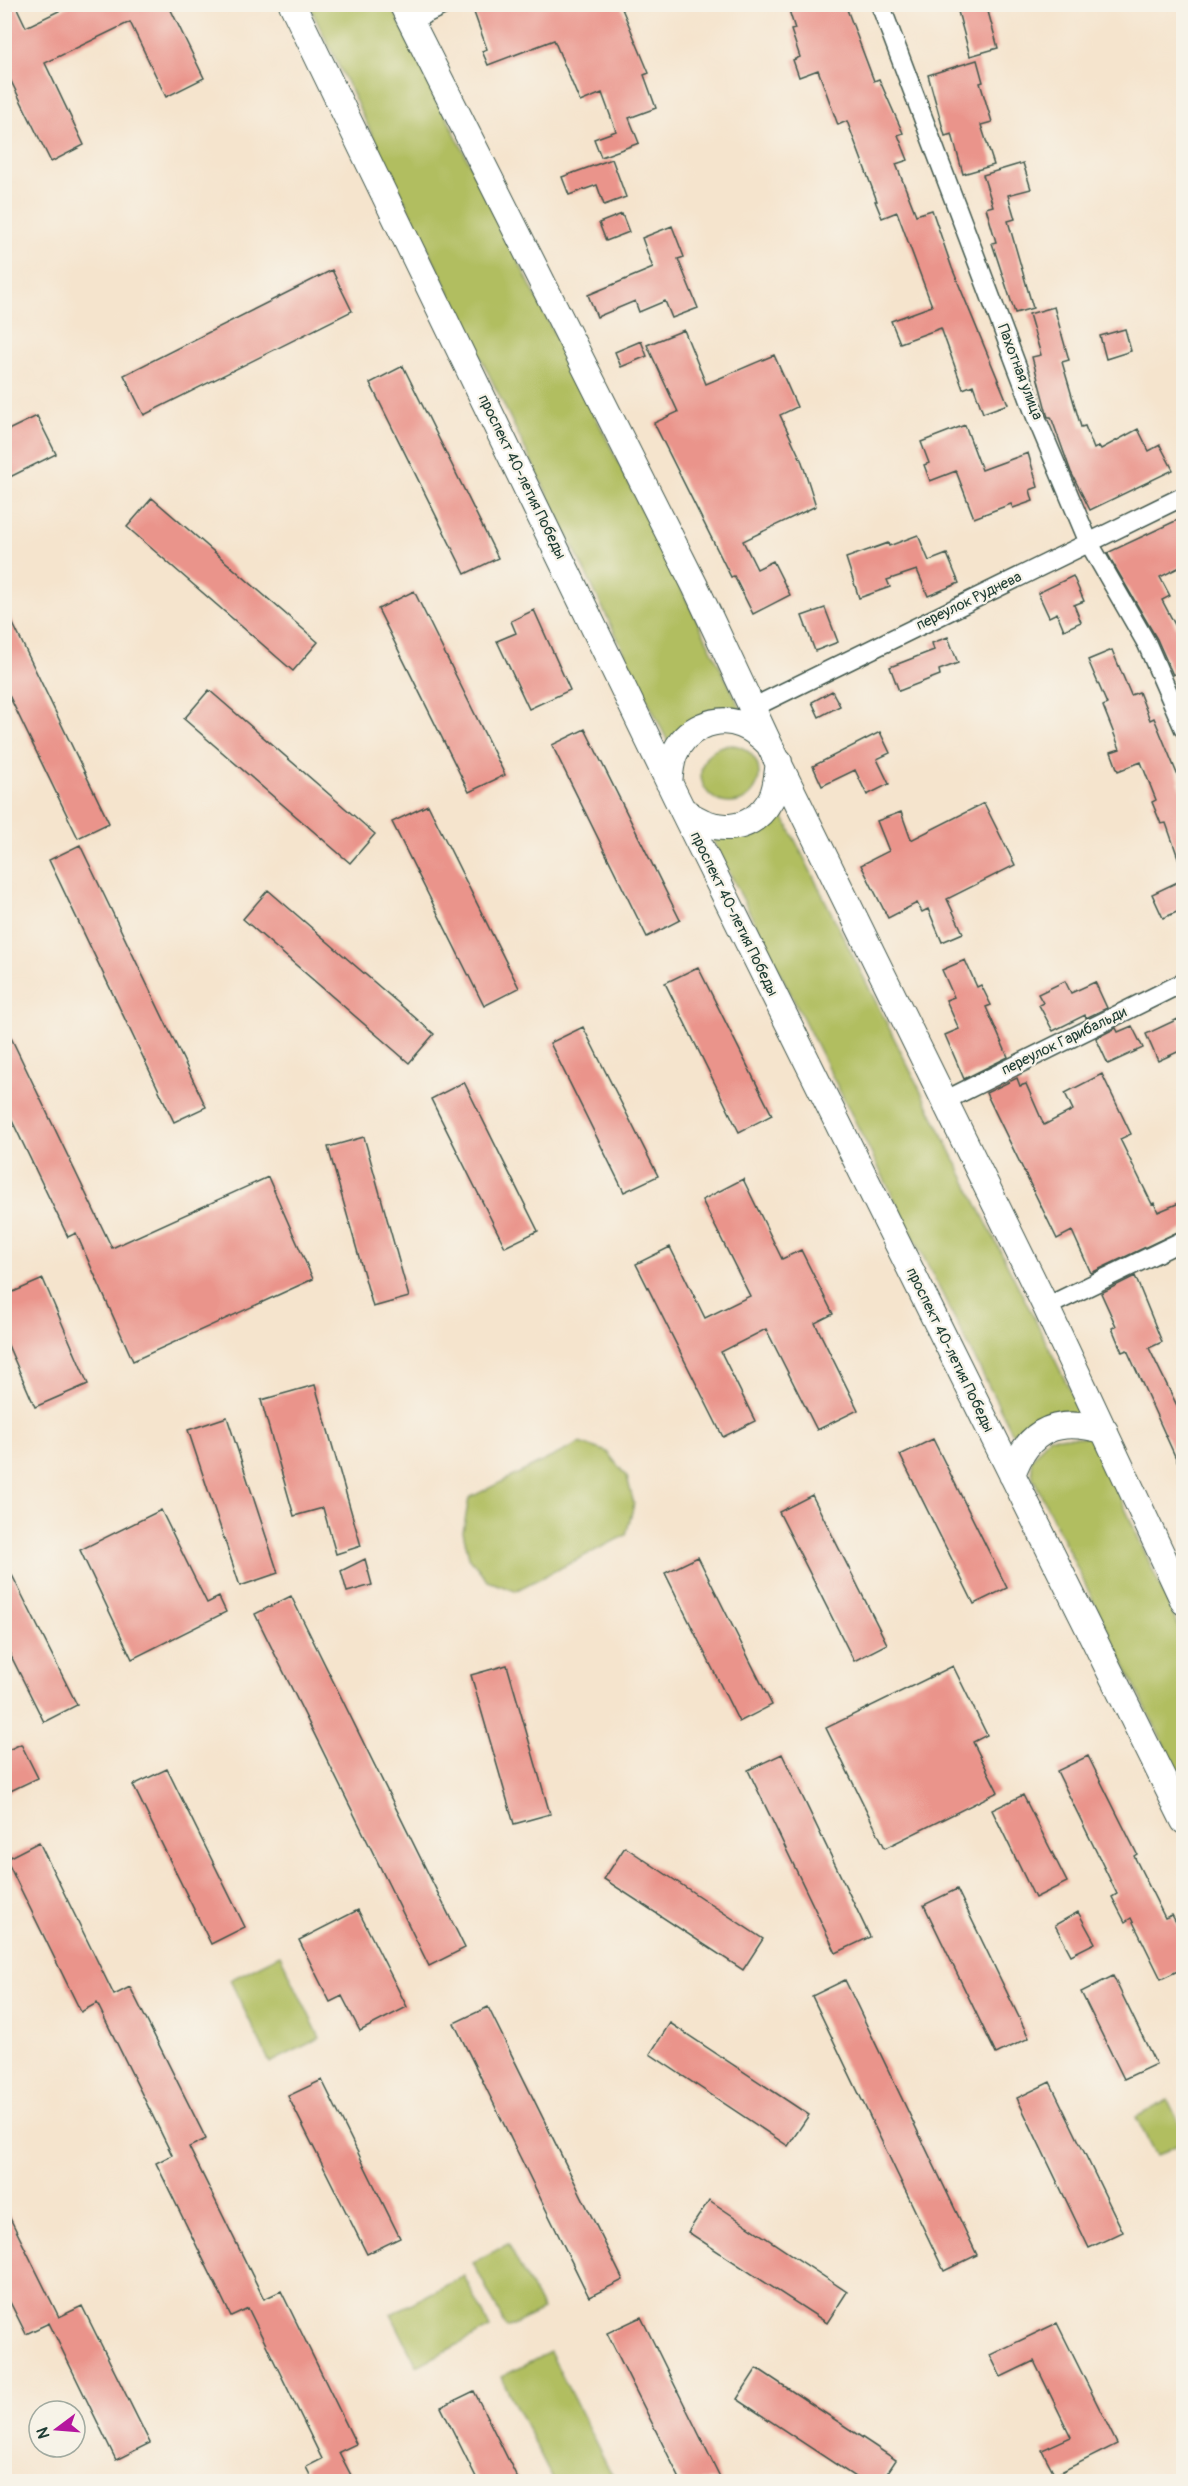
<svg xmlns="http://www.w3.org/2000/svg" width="1188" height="2486" viewBox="0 0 1188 2486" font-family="Pangolin,sans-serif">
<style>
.green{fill:#b1be60;stroke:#687e4a;stroke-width:1.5}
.building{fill:#ea948b}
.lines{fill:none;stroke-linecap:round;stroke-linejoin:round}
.minor-casing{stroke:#3f564b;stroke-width:21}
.secondary-casing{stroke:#3f564b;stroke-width:28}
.minor{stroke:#fff;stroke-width:18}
.secondary{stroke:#fff;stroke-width:26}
.labels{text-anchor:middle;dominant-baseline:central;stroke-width:4.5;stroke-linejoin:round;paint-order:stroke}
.street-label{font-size:15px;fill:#1f3d34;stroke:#f7f3e8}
</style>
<rect width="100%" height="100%" fill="#f7f3e8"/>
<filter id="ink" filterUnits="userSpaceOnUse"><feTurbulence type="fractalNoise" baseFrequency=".0167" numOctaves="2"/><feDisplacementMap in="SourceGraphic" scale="12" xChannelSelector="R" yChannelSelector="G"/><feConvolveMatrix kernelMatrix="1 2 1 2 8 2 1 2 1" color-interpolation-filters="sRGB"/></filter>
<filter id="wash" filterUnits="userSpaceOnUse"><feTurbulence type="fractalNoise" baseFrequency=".008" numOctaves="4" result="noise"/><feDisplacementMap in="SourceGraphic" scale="24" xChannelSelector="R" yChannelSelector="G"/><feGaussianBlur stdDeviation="1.35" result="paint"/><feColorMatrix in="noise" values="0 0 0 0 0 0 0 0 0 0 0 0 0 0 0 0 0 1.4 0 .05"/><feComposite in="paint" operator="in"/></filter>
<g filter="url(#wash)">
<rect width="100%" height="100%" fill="#f5e4cd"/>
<!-- green -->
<path class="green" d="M 309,5 L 391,5 L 743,713 L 670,746 Z
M701 774a29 29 0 1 1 58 0a29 29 0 1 1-58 0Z
M 777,804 L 1084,1418 C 1052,1408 1038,1416 1016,1440 L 711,836 Z
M 1049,1437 L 1093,1437 L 1183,1637 L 1183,1784 L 1033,1478 L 1031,1460 Z
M 580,1443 L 607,1452 L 627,1477 L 634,1504 L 626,1535 L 515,1591 L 488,1581 L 469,1557 L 463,1532 L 469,1498 Z
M 280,1955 L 320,2038 L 270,2063 L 230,1980 Z
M 1168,2100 L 1183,2131 L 1183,2142 L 1156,2156 L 1136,2117 Z
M 508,2244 L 543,2310 L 507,2328 L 473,2262 Z
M 464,2276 L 490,2328 L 417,2366 L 391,2314 Z
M 550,2352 L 615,2481 L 554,2481 L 501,2377 Z"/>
<g id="blocks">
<!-- building -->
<path class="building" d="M 4,4 L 15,4 L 26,27 L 73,4 L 168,4 L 204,78 L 166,97 L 130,22 L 45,63 L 84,145 L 51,162 L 4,67 Z
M 471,4 L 620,4 L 649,73 L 644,75 L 656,108 L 629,118 L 639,143 L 601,157 L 594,139 L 616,131 L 602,93 L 580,102 L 554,40 L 488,65 L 482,51 L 487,49 Z
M 787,4 L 845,4 L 874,81 L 879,79 L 903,133 L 898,135 L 908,160 L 896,164 L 916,215 L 932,210 L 952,268 L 1008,404 L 983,413 L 973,385 L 963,389 L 941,328 L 900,343 L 891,321 L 932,306 L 897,212 L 882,218 L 875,201 L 877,201 L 847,121 L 838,125 L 818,70 L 799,77 L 793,60 L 800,57 L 791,30 L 795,29 Z
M 956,4 L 986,4 L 998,48 L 970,56 Z
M 977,60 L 983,82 L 980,83 L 992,122 L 981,125 L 994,165 L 963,174 L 952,134 L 945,136 L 928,75 Z
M 612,159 L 626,197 L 604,205 L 597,185 L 569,195 L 562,177 Z
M 1023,163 L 1031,189 L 1008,195 L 1015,219 L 1008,221 L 1033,308 L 1015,313 L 992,243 L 996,242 L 986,208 L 993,206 L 983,175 Z
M 622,214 L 629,232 L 606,241 L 599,223 Z
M 672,226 L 684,257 L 678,259 L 698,308 L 672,318 L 665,301 L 639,312 L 635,301 L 597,317 L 588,295 L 653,268 L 642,238 Z
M 332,270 L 352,311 L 144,415 L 124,375 Z
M 1054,307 L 1069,360 L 1062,362 L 1081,427 L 1085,426 L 1094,449 L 1099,446 L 1101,449 L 1138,429 L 1149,451 L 1160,445 L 1173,470 L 1090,510 L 1071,472 L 1051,417 L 1048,417 L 1047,414 L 1032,357 L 1041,355 L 1029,314 Z
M 1125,329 L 1131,351 L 1106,359 L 1100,336 Z
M 684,330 L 706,384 L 774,355 L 797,407 L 780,415 L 802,462 L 816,506 L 743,541 L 757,569 L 773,561 L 790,595 L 753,614 L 734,576 L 731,577 L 654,423 L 678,412 L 647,345 Z
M 641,341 L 647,356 L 621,367 L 615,352 Z
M 403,366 L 498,558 L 465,574 L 370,383 Z
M 37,416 L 56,454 L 4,480 L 4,432 Z
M 965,425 L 982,470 L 1028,453 L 1038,487 L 1030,490 L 1033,501 L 1013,508 L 1011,504 L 974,518 L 956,471 L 930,481 L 924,465 L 929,463 L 921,442 Z
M 152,498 L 318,642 L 293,671 L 127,527 Z
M 1184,517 L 1184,565 L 1160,577 L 1170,596 L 1162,600 L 1184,642 L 1184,669 L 1173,675 L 1157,639 L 1107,553 Z
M 918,535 L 929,561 L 947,554 L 959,583 L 928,596 L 917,570 L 887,580 L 890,587 L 859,598 L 846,558 L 888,543 L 889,546 Z
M 1073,576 L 1084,601 L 1074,605 L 1081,622 L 1064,630 L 1057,613 L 1049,617 L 1038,593 Z
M 414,591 L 505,775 L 469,792 L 378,609 Z
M 4,605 L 109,823 L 78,838 L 4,685 Z
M 825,608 L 838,642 L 815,651 L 802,616 Z
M 534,610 L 570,690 L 529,709 L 497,641 L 516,633 L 511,621 Z
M 948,637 L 958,663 L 939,670 L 940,675 L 899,691 L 890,667 L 934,650 L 932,643 Z
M 1112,650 L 1131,695 L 1139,692 L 1150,720 L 1154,718 L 1180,781 L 1178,781 L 1184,796 L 1184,865 L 1181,866 L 1166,823 L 1161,824 L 1152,802 L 1156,800 L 1141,762 L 1118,771 L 1111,752 L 1120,749 L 1103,706 L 1107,704 L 1088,660 Z
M 209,690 L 375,834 L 350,863 L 184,719 Z
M 832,691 L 840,706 L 819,717 L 812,702 Z
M 585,729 L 680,920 L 647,937 L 552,745 Z
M 880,732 L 890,753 L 877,759 L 889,784 L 867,795 L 855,770 L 822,786 L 813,766 Z
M 984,803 L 1015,865 L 947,899 L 963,933 L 942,942 L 928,909 L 922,912 L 917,903 L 888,918 L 861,865 L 889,851 L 877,821 L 901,812 L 911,840 Z
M 428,805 L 519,988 L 484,1006 L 392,822 Z
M 80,845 L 206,1107 L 174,1122 L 49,860 Z
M 1184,879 L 1184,909 L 1163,918 L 1152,894 Z
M 268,890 L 434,1034 L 409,1063 L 243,919 Z
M 965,960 L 977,987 L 981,985 L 991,1005 L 986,1007 L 1008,1057 L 964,1079 L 945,1035 L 959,1029 L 946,1000 L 954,997 L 942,970 Z
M 698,967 L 772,1115 L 739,1132 L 665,983 Z
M 1065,981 L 1071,993 L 1095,982 L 1107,1008 L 1086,1018 L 1085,1015 L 1053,1031 L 1039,1005 L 1043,1003 L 1038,994 Z
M 1178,1019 L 1184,1030 L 1184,1049 L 1158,1061 L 1146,1034 Z
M 4,1023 L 112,1248 L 268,1177 L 313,1279 L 133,1361 L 76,1233 L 68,1237 L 4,1104 Z
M 1132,1026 L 1143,1048 L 1108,1064 L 1096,1038 L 1116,1028 L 1118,1032 Z
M 583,1027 L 658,1176 L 624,1192 L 550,1043 Z
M 1102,1074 L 1131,1134 L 1120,1139 L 1152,1204 L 1154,1203 L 1158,1212 L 1184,1201 L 1184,1229 L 1091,1273 L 1072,1231 L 1057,1239 L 986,1093 L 1017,1078 L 1020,1086 L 1026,1084 L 1044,1125 L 1073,1110 L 1065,1093 Z
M 464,1082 L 538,1231 L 505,1247 L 431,1099 Z
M 364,1137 L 409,1297 L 373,1307 L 328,1147 Z
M 743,1179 L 782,1259 L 801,1250 L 833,1314 L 815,1323 L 858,1410 L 817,1430 L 766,1329 L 721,1352 L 755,1421 L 723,1437 L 636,1264 L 670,1247 L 705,1318 L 750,1296 L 702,1200 Z
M 1135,1276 L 1162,1342 L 1149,1348 L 1184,1420 L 1184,1476 L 1127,1350 L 1122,1352 L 1112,1328 L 1116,1326 L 1101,1293 Z
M 43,1279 L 88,1384 L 35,1407 L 4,1336 L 4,1296 Z
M 315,1385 L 361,1546 L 336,1554 L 323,1508 L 294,1516 L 261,1400 Z
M 227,1417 L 278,1573 L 240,1586 L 188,1430 Z
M 933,1439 L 1007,1588 L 974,1604 L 900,1455 Z
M 812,1495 L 887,1644 L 854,1661 L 779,1512 Z
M 161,1510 L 207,1603 L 219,1597 L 226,1612 L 132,1659 L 80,1550 Z
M 698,1557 L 772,1705 L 739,1722 L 665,1573 Z
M 4,1559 L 77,1705 L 44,1722 L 4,1642 Z
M 365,1559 L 372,1585 L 347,1592 L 341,1571 Z
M 291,1596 L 465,1948 L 429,1966 L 255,1614 Z
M 507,1665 L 550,1814 L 514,1824 L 471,1675 Z
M 953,1666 L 987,1735 L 973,1742 L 998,1792 L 885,1848 L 826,1728 Z
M 21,1744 L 38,1778 L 4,1794 L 4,1752 Z
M 782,1754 L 870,1937 L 836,1953 L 748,1770 Z
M 1088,1756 L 1137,1854 L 1134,1856 L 1165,1918 L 1172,1915 L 1184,1937 L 1184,1968 L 1161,1979 L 1131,1918 L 1125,1922 L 1112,1897 L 1117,1894 L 1057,1771 Z
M 167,1769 L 245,1927 L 211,1944 L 133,1785 Z
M 1023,1795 L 1067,1882 L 1035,1898 L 992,1810 Z
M 39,1842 L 114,1995 L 130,1987 L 206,2139 L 189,2147 L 264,2299 L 281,2291 L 356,2444 L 339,2452 L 354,2481 L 313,2481 L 306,2467 L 322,2459 L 248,2308 L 231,2316 L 156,2163 L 172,2155 L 97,2003 L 81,2012 L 6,1859 Z
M 625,1847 L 763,1939 L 743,1970 L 604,1879 Z
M 957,1889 L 1029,2038 L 996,2054 L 924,1905 Z
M 358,1910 L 407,2007 L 360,2031 L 342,1996 L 330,2002 L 299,1940 Z
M 1078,1912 L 1095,1943 L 1071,1955 L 1055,1925 Z
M 1113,1976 L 1156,2064 L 1124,2079 L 1081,1992 Z
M 845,1980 L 977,2255 L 944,2271 L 812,1996 Z
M 488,2007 L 623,2280 L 589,2297 L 454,2023 Z
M 670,2023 L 809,2115 L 788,2146 L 650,2054 Z
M 322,2080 L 400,2238 L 367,2254 L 288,2096 Z
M 1050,2082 L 1123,2232 L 1089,2248 L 1017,2098 Z
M 709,2200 L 847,2292 L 827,2323 L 688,2232 Z
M 4,2206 L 59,2317 L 82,2306 L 150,2443 L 116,2460 L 49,2323 L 26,2334 L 4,2290 Z
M 641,2317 L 722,2481 L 681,2481 L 607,2333 Z
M 1057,2323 L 1117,2444 L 1055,2475 L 1042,2450 L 1071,2437 L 1034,2361 L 1001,2377 L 990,2355 Z
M 757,2368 L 896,2460 L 882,2481 L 861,2481 L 737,2399 Z
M 474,2391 L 519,2481 L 478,2481 L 441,2407 Z"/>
</g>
</g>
<g filter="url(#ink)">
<use href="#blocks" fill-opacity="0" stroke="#3f564b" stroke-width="1.5"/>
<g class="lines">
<!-- minor casing -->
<g class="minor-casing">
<path id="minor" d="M 880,4 L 1036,417 L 1089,543 L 1147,644 L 1184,729
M 410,21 L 446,4
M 754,707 L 1184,496
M 944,1101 L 1184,982
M 1046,1307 L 1184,1240"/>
</g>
<!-- secondary casing -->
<g class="secondary-casing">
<path id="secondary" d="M 292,4 L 676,797 L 1184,1821
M 402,4 L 696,588 L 769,744 L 1046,1307 L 1184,1602
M 669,783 C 670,773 671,763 674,755 C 684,729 716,714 742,725 C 752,729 761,736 769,744
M 683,810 C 712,833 750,836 771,799 C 777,788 777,774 779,762
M 1012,1475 C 1028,1428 1059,1417 1105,1431"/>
</g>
<!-- minor -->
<use href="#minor" class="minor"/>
<!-- secondary -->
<use href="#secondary" class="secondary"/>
</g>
</g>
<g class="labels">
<!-- street labels -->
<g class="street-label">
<text transform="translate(1020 372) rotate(69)">Пахотная улица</text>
<text transform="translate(522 477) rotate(64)">проспект 40-летия Победы</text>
<text transform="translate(969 601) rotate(-26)">переулок Руднева</text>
<text transform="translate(734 914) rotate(64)">проспект 40-летия Победы</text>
<text transform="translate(1064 1041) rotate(-26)">переулок Гарибальди</text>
<text transform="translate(950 1350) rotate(64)">проспект 40-летия Победы</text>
</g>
</g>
<!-- margin -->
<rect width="1188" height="2486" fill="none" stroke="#f7f3e8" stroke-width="24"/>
<!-- north arrow -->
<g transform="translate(57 2429) rotate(254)"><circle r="28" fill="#f7f3e8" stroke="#a1aaa0" stroke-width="1.5"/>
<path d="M0-4.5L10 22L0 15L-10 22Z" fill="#b5179e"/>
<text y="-9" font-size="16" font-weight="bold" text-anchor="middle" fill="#1f3d34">N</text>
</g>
</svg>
